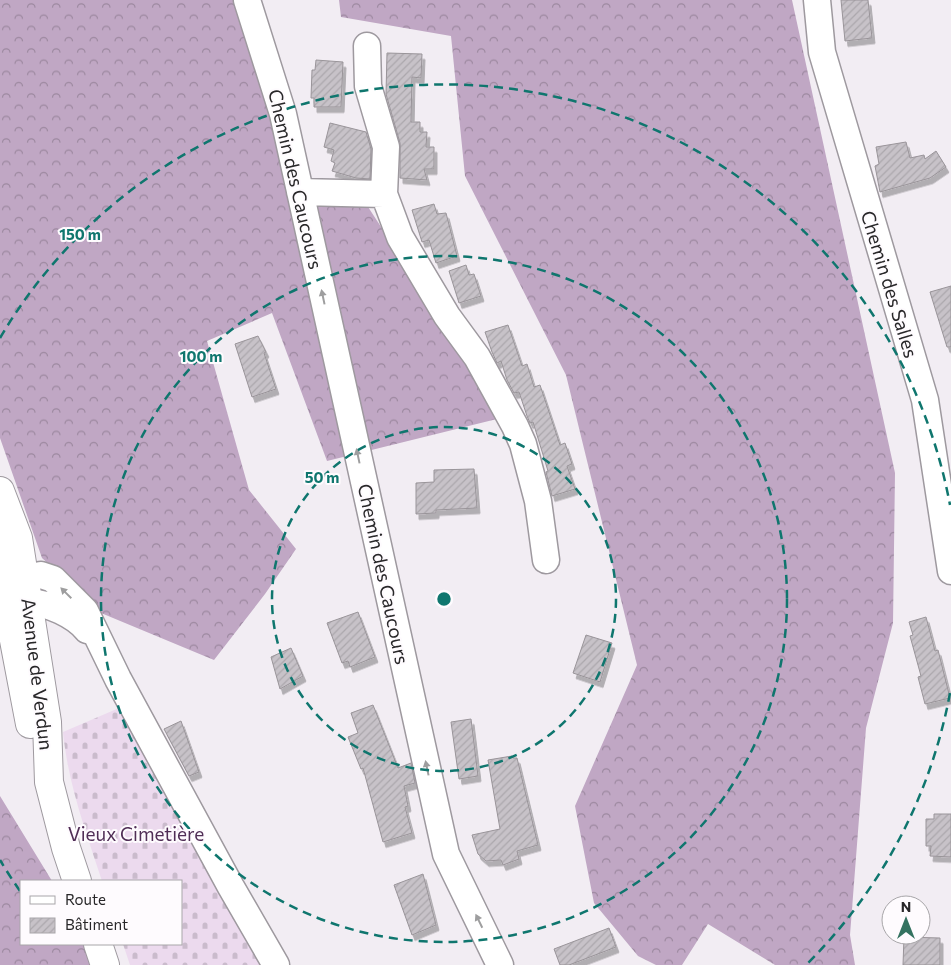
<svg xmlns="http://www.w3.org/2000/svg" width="951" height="965" viewBox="0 0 951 965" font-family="Commissioner,sans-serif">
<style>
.forest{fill:url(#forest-crowns)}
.cemetery{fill:url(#cemetery-stones)}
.building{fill:url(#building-hatch);stroke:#999499;filter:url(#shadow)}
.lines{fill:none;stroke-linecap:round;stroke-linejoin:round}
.street-casing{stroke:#9e999f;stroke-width:29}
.secondary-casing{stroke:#9e999f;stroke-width:30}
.street{stroke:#fff;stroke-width:26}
.secondary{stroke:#fff;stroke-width:28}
.oneway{fill:#9e9e9f}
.ring{fill:none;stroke:#0f766e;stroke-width:2.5;stroke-dasharray:9 6}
.labels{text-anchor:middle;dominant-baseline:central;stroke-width:4;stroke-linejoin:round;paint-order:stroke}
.street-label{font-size:19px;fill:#282729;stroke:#fefbfe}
.park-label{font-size:19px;fill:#502e56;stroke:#fefbfe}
.centre{fill:#0f766e;stroke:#fefbfe;stroke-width:2.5}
.ring-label{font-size:15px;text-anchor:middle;font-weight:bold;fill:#0f766e;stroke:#fefbfe;stroke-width:4;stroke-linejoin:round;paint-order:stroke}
</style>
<defs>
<pattern id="forest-crowns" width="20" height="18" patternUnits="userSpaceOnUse" patternTransform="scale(1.25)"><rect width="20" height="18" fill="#c0a7c4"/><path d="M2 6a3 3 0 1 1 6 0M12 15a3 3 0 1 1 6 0" fill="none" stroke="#9c889f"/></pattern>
<pattern id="cemetery-stones" width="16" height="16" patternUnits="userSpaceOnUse" patternTransform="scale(1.25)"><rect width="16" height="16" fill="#ecdaee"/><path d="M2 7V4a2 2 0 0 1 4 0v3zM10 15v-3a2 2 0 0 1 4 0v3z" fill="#cabbcc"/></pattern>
<pattern id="building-hatch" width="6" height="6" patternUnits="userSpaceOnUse" patternTransform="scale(1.25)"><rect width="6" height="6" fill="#c7c2c8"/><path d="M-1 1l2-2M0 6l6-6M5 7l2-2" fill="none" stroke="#aba7ac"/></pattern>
<filter id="shadow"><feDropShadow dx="3" dy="5.5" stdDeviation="0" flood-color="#0004"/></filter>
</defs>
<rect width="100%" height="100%" fill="#f2edf3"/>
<!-- forest -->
<path class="forest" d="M 0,0 L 235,0 L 296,183 L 357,190 L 505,417 L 327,461 L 272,313 L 207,341 L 249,490 L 296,549 L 265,594 L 214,660 L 101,613 L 42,558 L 0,438 Z
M 339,0 L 792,0 L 895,473 L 893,623 L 866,728 L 850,935 L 855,965 L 775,965 L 708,924 L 682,965 L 656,965 L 638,956 L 594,903 L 575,806 L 637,665 L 566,375 L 465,176 L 451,36 L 341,17 Z
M 0,796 L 52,881 L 21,881 L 21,944 L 84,944 L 90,965 L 0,965 Z"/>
<!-- cemetery -->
<path class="cemetery" d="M 119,708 L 167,794 L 271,965 L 130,965 L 123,944 L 181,944 L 181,881 L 102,881 C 86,832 68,784 63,732 Z"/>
<!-- building -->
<path class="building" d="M 841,0 L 868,0 L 872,38 L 845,41 Z
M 387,53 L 422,54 L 421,78 L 412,77 L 411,122 L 420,122 L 420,132 L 427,132 L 426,147 L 434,147 L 434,169 L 424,169 L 427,180 L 400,178 L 400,143 L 386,94 Z
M 316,60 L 343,62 L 341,107 L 314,107 L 314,98 L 311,98 L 312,70 L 315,70 Z
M 330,123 L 366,132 L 371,149 L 370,179 L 356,178 L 332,171 L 335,163 L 331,161 L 334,150 L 324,147 Z
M 906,142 L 910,158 L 924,155 L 925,159 L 936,151 L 946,167 L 930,178 L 880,192 L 875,166 L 879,164 L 876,147 Z
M 434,204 L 437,214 L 446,213 L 457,256 L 436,263 L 429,240 L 422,242 L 412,210 Z
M 466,265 L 469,275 L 474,274 L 481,296 L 459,303 L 449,271 Z
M 951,286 L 951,347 L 947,347 L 930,292 Z
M 508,325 L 522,366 L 527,364 L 534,387 L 540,385 L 560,445 L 565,443 L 572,464 L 567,466 L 575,489 L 552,496 L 546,472 L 548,471 L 533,422 L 530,423 L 527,416 L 519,392 L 514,393 L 507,380 L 501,361 L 497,363 L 492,352 L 485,332 Z
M 258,336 L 266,352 L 264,353 L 276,389 L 252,397 L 235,344 Z
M 474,469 L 477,508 L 436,510 L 436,513 L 416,514 L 416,483 L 434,482 L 434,470 Z
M 358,612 L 375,657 L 350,667 L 348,661 L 342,663 L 327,623 Z
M 926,617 L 935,651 L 938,650 L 950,698 L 925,704 L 918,677 L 921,676 L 910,636 L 913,635 L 909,622 Z
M 586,635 L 612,643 L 600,682 L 573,673 Z
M 291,648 L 303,676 L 280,689 L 271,657 Z
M 373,705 L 398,768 L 411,763 L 415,783 L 404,786 L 408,806 L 405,807 L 412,833 L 383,842 L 363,768 L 361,769 L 348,737 L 358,733 L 351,713 Z
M 471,719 L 478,776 L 459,779 L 451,722 Z
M 181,721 L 199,772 L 189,776 L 164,729 Z
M 512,756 L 513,758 L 517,758 L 538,845 L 517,851 L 519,859 L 503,865 L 501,860 L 486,861 L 478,854 L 472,835 L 500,829 L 488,760 Z
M 934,814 L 951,814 L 951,857 L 930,856 L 931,846 L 926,846 L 926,819 L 934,819 Z
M 423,874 L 436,925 L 412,935 L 394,885 Z
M 609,928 L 616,947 L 569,965 L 560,965 L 554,949 Z
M 904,937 L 940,938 L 940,965 L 903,965 Z"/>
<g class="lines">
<!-- street casing -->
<g class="street-casing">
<path id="street" d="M 247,0 L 283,114 L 446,854 L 500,965
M 817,0 L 822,52 L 925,400 L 951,571
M 367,46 L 368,86 L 386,147 L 384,194 L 390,210 L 400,237 L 447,316 L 477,357 L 515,426 L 523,444 L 538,501 L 546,560
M 300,192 L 384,194
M 0,531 L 16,580 L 29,602 C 48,603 75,615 87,630
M 20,602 L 26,578 L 41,575 L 53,579 L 85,611 L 118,679 L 231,887 L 276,965"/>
</g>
<!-- secondary casing -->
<g class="secondary-casing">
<path id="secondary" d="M 0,491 L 18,538 L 47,722 L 49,782 L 66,848 L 77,881
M 0,567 L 30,724
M 98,944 L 105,965"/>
</g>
<!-- street -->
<use href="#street" class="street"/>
<!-- secondary -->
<use href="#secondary" class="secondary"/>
</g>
<!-- one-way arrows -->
<defs><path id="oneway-solid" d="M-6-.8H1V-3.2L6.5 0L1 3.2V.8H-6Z" transform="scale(1.25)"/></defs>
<g class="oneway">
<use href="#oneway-solid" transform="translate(323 297) rotate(-102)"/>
<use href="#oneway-solid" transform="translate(358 456) rotate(-102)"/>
<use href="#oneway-solid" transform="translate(66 593) rotate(-135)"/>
<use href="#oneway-solid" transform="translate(427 768) rotate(-102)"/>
<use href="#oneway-solid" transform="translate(479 921) rotate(-116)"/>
</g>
<!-- distance rings -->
<g class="ring">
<circle cx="444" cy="599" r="172"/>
<circle cx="444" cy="599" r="343"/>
<path d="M950 693A515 515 0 0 1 808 963M20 891A515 515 0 0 1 0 860M0 338A515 515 0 0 1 950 505"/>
</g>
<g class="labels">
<!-- street labels -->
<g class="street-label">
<text transform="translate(296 179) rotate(77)">Chemin des Caucours</text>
<text transform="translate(890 284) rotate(73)">Chemin des Salles</text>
<text transform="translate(384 574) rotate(78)">Chemin des Caucours</text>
<text transform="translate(38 674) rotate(83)">Avenue de Verdun</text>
</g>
<!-- park labels -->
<g class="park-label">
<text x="136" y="833">Vieux Cimetière</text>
</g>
</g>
<circle cx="444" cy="599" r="8" class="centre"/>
<g class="ring-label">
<text x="80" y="240">150 m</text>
<text x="201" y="362">100 m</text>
<text x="322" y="483">50 m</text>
</g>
<!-- legend -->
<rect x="20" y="880" width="162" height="65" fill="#fefbfe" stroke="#a8a6a9"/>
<rect x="30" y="896" width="25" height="8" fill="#ffffff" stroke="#a8a6a9"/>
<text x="65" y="905" font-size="15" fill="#282729">Route</text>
<rect x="30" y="918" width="25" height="15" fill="url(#building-hatch)" stroke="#a8a6a9"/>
<text x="65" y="930" font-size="15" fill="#282729">Bâtiment</text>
<!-- north arrow -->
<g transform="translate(906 920)"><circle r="24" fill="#fefbfe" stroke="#a8a6a9"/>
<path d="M0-4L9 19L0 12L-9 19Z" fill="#337260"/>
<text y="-8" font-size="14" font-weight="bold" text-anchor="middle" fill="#282729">N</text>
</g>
</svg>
